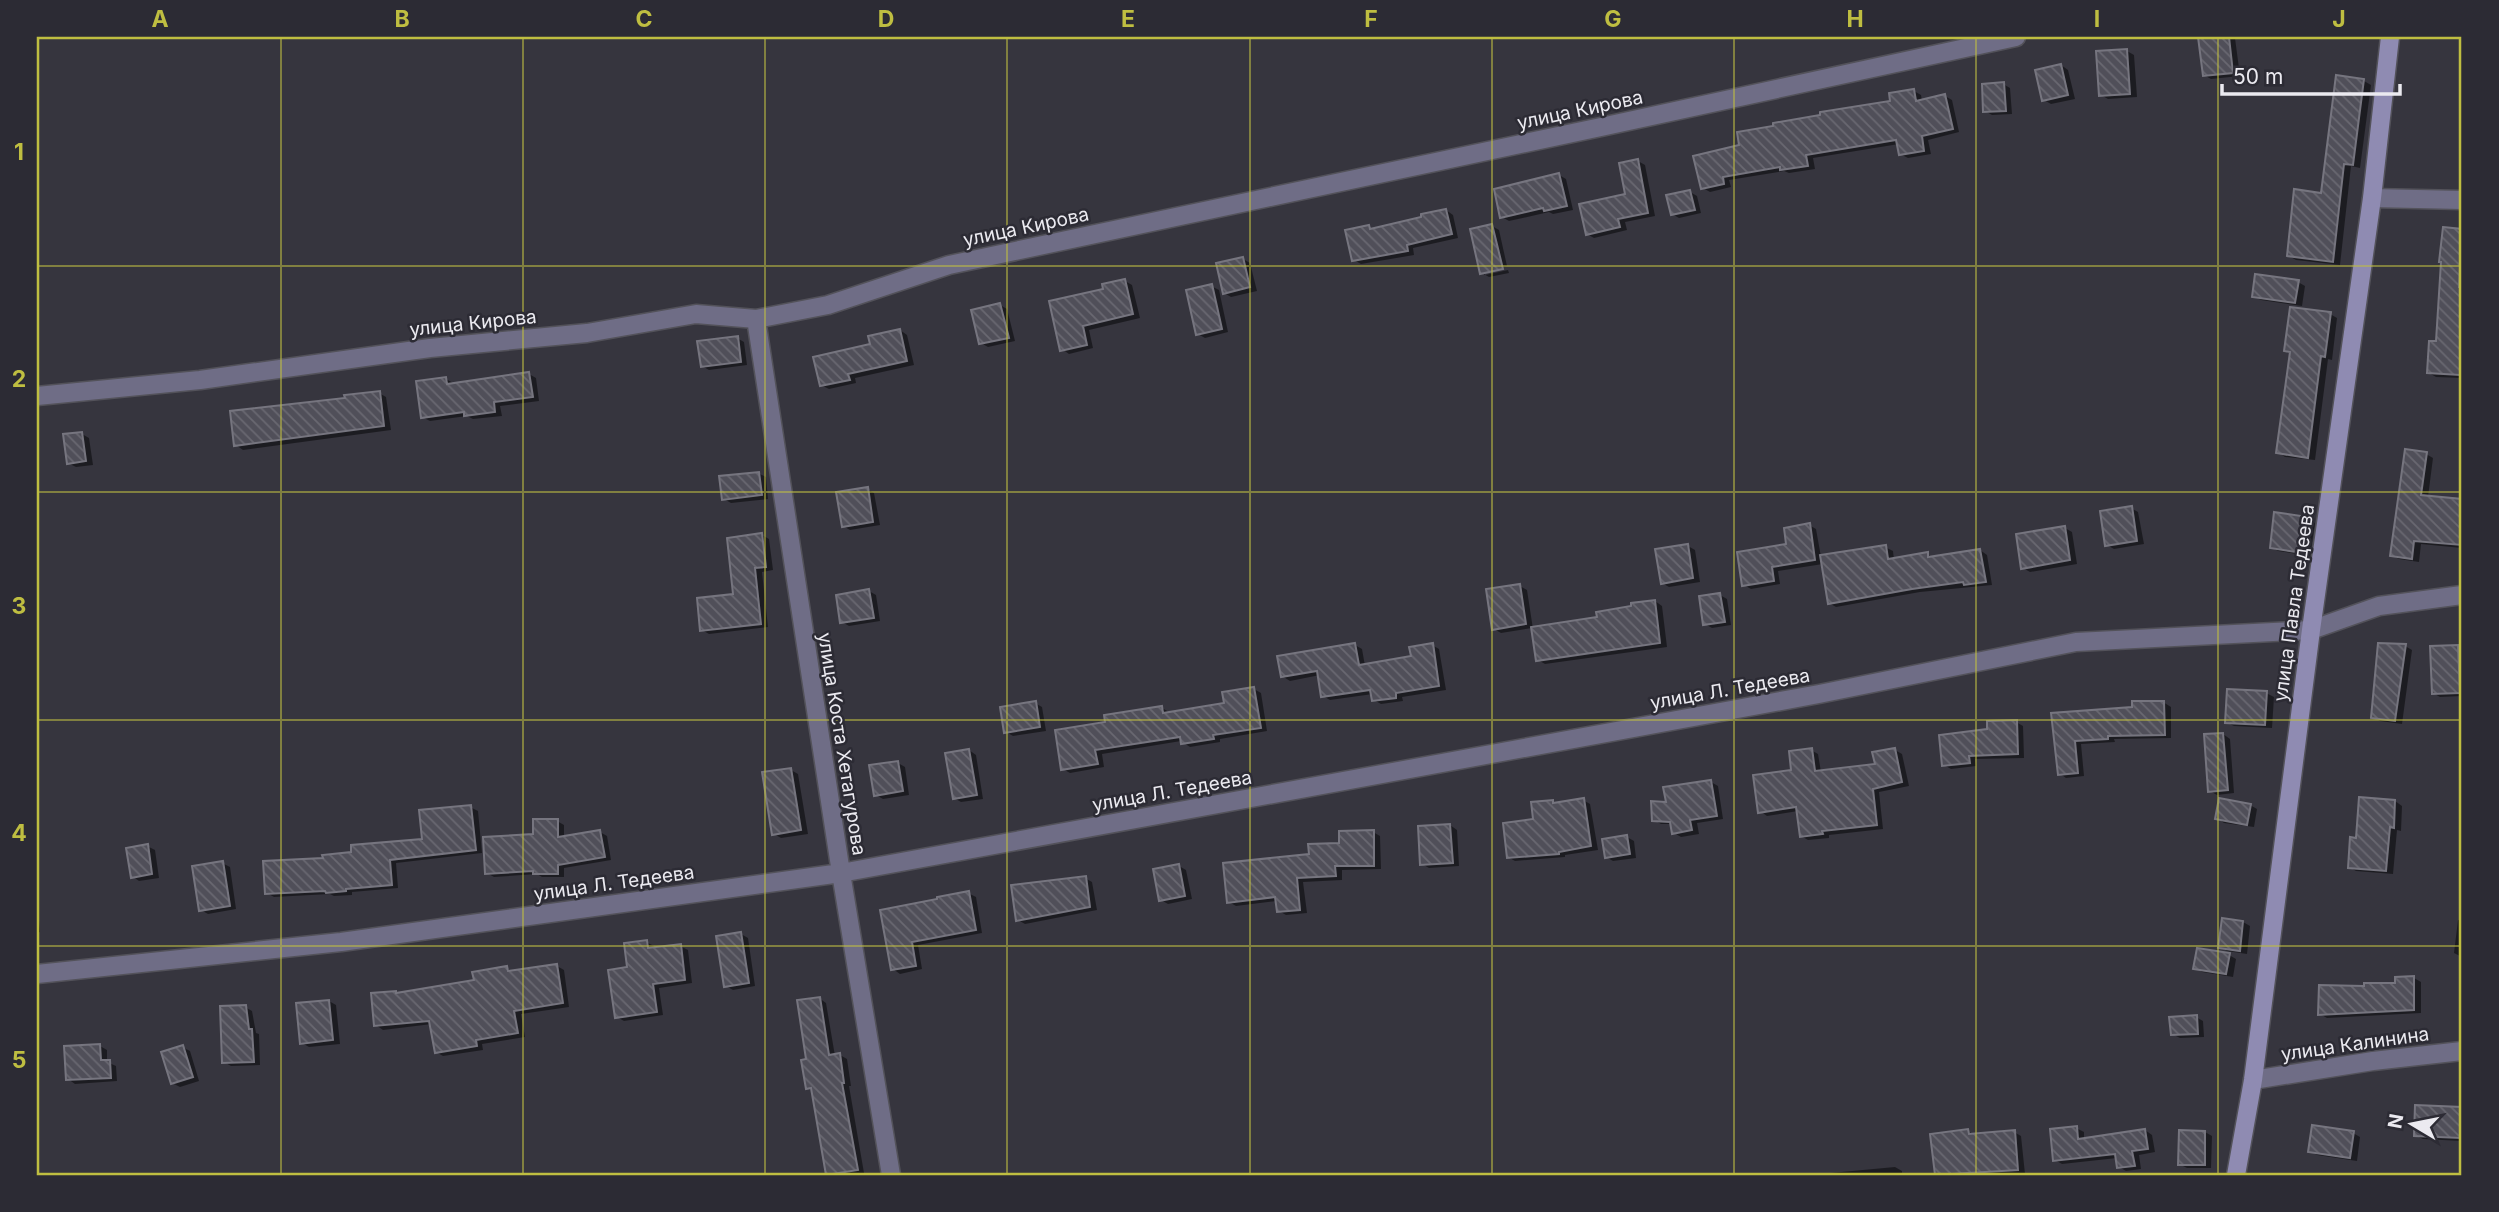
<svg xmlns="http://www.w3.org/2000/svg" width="2499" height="1212" viewBox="0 0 2499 1212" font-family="Inter,sans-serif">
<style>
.shadow{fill:#0007}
.building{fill:url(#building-back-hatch);stroke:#76757f;stroke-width:2}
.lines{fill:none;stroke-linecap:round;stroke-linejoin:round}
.street-casing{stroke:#53525a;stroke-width:21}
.secondary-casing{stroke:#53525a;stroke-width:21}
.street{stroke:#6f6d86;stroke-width:18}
.secondary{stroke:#8f8bb2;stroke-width:18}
.grid{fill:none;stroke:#bfbe41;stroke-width:2;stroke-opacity:0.55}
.labels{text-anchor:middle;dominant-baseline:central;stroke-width:5;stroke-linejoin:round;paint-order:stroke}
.street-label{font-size:19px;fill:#ebeaf0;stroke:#2c2b34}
.neatline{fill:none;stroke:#bfbe41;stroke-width:2.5}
.grid-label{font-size:23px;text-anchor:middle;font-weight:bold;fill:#bfbe41}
</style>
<defs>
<pattern id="building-back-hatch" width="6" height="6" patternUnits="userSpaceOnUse" patternTransform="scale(1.75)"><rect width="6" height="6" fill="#504f59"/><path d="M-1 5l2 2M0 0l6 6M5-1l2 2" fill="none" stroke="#696871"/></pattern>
</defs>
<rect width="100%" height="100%" fill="#36353e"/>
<!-- shadow -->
<path class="shadow" d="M 2232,37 L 2235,38 L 2240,76 L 2211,79 L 2204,75 L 2199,38 Z
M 2127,51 L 2134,55 L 2137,97 L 2108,99 L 2101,95 Z
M 2061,65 L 2068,70 L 2075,99 L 2051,104 L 2044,100 Z
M 2364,81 L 2371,85 L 2360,168 L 2351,166 L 2340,265 L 2296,260 L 2289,256 L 2322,195 Z
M 2003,84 L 2010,88 L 2012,114 L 1992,115 L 1985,111 Z
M 1914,91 L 1921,95 L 1922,101 L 1945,96 L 1952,100 L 1959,132 L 1928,140 L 1931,154 L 1908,158 L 1900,154 L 1899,144 L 1813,158 L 1815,169 L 1789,173 L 1784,171 L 1729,180 L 1731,187 L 1710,192 L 1703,188 L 1741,147 L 1892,102 Z
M 1638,161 L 1645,165 L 1655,216 L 1625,222 L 1627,230 L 1594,238 L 1587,234 L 1627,195 Z
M 1559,175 L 1566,179 L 1573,210 L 1553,214 L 1549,212 L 1509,221 L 1502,217 Z
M 1690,192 L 1697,196 L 1701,213 L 1679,218 L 1672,214 Z
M 1446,210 L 1453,215 L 1458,238 L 1413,248 L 1414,255 L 1361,264 L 1354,260 L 1368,227 L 1374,230 Z
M 1492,226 L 1499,230 L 1507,266 L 1485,271 L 1485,275 L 1508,270 L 1509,273 L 1489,277 L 1482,273 Z
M 2445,229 L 2462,230 L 2462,378 L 2436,377 L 2429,373 L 2438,343 Z
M 1243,259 L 1250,263 L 1257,291 L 1231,297 L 1224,293 Z
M 1125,281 L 1132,285 L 1140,318 L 1089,330 L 1093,348 L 1069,354 L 1062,349 L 1105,290 Z
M 2298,282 L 2305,286 L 2302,306 L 2261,300 L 2254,296 Z
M 1211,286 L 1219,290 L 1228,332 L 1205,338 L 1198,334 Z
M 1000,305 L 1007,309 L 1015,341 L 988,347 L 981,343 Z
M 2330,314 L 2337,318 L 2332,360 L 2328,359 L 2315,460 L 2285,457 L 2278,452 L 2291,354 L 2286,350 Z
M 900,330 L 907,335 L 914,365 L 855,378 L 856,383 L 829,389 L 821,385 Z
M 737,338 L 744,342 L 747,365 L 709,370 L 702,366 Z
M 529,374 L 536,378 L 539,401 L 500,406 L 502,416 L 473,419 L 467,416 L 430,421 L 422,417 L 446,379 L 453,383 Z
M 379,393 L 386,397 L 391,430 L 243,450 L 236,445 L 347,399 Z
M 82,434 L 89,438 L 93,465 L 76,467 L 68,463 Z
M 2426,454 L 2433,458 L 2428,497 L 2462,500 L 2462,548 L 2421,544 L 2419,562 L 2399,559 L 2391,555 Z
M 758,473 L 766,477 L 768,499 L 731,503 L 724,499 Z
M 867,489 L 874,493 L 880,525 L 850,530 L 843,526 Z
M 2131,508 L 2138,512 L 2144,544 L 2114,549 L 2107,545 Z
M 2308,518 L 2315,523 L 2310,556 L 2278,551 L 2271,547 Z
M 1809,525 L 1816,529 L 1821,557 L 1885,547 L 1893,551 L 1894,560 L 1927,554 L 1934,558 L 1980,550 L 1987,555 L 1992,585 L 1920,592 L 1836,607 L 1829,603 L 1823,564 L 1778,571 L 1780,584 L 1751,589 L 1744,585 Z
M 2065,528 L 2072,532 L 2077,564 L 2030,572 L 2023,568 Z
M 762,535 L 769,539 L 773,570 L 762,572 L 768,627 L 709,634 L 702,630 L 735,595 Z
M 1688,546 L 1695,550 L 1700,582 L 1669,587 L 1662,583 Z
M 1520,586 L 1527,590 L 1533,629 L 1599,618 L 1655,601 L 1662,606 L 1667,647 L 1545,664 L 1538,660 L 1532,628 L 1501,633 L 1494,629 Z
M 869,591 L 876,595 L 880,621 L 849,626 L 842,622 Z
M 1720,595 L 1727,599 L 1731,625 L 1712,628 L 1705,624 Z
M 1355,645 L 1362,649 L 1365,666 L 1413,658 L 1432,645 L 1439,649 L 1446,690 L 1402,697 L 1403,701 L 1381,704 L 1374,700 L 1373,694 L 1330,700 L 1323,696 L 1320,675 L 1290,681 L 1282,676 Z
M 2405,646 L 2412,650 L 2402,724 L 2380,721 L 2373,717 Z
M 2458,647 L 2462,649 L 2462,696 L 2440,697 L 2433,693 Z
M 1254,689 L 1261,693 L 1267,731 L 1220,739 L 1220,742 L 1190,747 L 1181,741 L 1102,754 L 1104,767 L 1070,773 L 1063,769 L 1107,724 L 1162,708 L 1169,712 L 1226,704 Z
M 2266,693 L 2274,697 L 2272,728 L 2234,726 L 2226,722 Z
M 2163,702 L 2171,707 L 2171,738 L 2114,739 L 2115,742 L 2081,744 L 2084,776 L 2066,778 L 2059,773 L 2053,715 L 2134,709 Z
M 1035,703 L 1042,707 L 1046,731 L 1013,736 L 1006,732 Z
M 2016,722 L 2023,726 L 2024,758 L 1975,759 L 1976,766 L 1951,769 L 1944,765 L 1989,731 Z
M 2223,734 L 2230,739 L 2234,793 L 2217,795 L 2210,791 Z
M 969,750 L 976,755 L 983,799 L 961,802 L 954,798 Z
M 1811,750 L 1818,754 L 1821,772 L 1877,765 L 1895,750 L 1902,754 L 1909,786 L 1879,792 L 1883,829 L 1829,835 L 1829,838 L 1808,840 L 1801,836 L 1798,811 L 1767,816 L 1760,811 Z
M 898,763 L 905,767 L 909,795 L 883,799 L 876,795 Z
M 791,770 L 798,774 L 808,834 L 781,838 L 774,834 Z
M 1711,782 L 1718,786 L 1723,819 L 1697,823 L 1699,834 L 1681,837 L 1674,833 L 1672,824 L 1661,824 L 1654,820 L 1668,803 Z
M 2361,799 L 2395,801 L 2402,806 L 2401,831 L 2397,830 L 2393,874 L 2356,871 L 2349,867 L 2358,840 Z
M 1583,800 L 1590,804 L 1598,850 L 1565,855 L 1565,857 L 1515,861 L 1508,857 L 1535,821 L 1553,802 L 1557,804 Z
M 2250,805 L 2257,809 L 2254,827 L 2224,823 L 2217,818 Z
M 470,807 L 478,811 L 482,853 L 396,863 L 398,888 L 352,892 L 352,895 L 334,896 L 330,894 L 274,897 L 267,893 L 325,860 L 424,841 Z
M 557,821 L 564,825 L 564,838 L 600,832 L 607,836 L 611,860 L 564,868 L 564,877 L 542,877 L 537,874 L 494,877 L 487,873 Z
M 1450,825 L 1457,830 L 1459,866 L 1429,868 L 1422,864 Z
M 1373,832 L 1380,836 L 1381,869 L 1342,870 L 1342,880 L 1303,882 L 1307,913 L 1286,915 L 1279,911 L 1277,901 L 1236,906 L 1229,902 L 1311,855 Z
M 1627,837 L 1634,841 L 1636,858 L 1613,861 L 1606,857 Z
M 147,846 L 155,850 L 159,878 L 139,881 L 132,876 Z
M 222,863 L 230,867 L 236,909 L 208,914 L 201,910 Z
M 1179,866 L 1186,870 L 1192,899 L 1168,904 L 1161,900 Z
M 1085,878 L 1092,882 L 1097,910 L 1025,924 L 1018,920 Z
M 968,893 L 976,897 L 982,933 L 918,945 L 922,969 L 900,974 L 893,969 L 940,901 Z
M 37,897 L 40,932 L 37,933 Z
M 2458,920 L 2462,921 L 2462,957 L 2454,953 Z
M 2243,922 L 2250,926 L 2247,954 L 2227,951 L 2220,947 Z
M 741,934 L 748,938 L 755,986 L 733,990 L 726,986 Z
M 646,942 L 654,946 L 654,949 L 680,946 L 688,950 L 692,983 L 659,988 L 663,1015 L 624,1021 L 617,1017 L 629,969 Z
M 2229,955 L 2236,959 L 2233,977 L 2202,972 L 2195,968 Z
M 557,966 L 564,970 L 569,1007 L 521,1014 L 525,1037 L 482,1044 L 483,1050 L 443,1056 L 436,1052 L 432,1024 L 383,1030 L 376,1025 L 396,992 L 400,995 L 476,982 L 506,968 L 514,972 Z
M 2414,978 L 2421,982 L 2421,1013 L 2327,1018 L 2320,1014 L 2365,988 L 2397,984 Z
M 819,998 L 826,1003 L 835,1056 L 840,1055 L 847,1059 L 851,1086 L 849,1086 L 864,1173 L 828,1174 L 814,1091 L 807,1088 L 808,1060 Z
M 329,1001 L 336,1005 L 340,1044 L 309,1047 L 302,1043 Z
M 245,1007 L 252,1011 L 256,1033 L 259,1034 L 260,1065 L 231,1066 L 224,1062 Z
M 2196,1017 L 2203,1021 L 2204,1037 L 2180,1038 L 2172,1034 Z
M 100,1046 L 107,1050 L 107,1062 L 116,1066 L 117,1081 L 75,1084 L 68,1079 Z
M 182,1047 L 190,1051 L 199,1081 L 180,1087 L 172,1083 Z
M 2417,1107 L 2462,1109 L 2462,1141 L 2423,1139 L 2415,1135 Z
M 2076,1128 L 2084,1132 L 2084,1140 L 2145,1130 L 2152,1135 L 2155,1152 L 2139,1155 L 2141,1169 L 2126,1171 L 2119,1167 L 2117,1158 L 2062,1164 L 2055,1160 Z
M 1968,1131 L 1975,1135 L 2014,1132 L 2021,1136 L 2025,1174 L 1937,1175 L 1932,1135 Z
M 2205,1132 L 2212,1136 L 2211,1168 L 2187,1168 L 2179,1164 Z
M 2353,1133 L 2360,1137 L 2357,1161 L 2317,1155 L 2310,1151 Z
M 1895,1167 L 1902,1171 L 1902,1175 L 1809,1175 Z"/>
<!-- building -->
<path class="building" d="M 2198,37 L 2229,37 L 2233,73 L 2203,76 Z
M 2127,49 L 2130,94 L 2099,96 L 2096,51 Z
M 2061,64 L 2068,95 L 2042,101 L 2035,70 Z
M 2336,75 L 2364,79 L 2353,165 L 2344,164 L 2333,262 L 2287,256 L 2294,189 L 2321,193 Z
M 2004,82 L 2006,111 L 1983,112 L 1982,84 Z
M 1914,89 L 1916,101 L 1945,94 L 1953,129 L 1922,136 L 1924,151 L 1899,155 L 1896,140 L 1806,155 L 1808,166 L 1780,170 L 1780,167 L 1723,177 L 1724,184 L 1701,189 L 1693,156 L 1739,145 L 1737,132 L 1773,126 L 1773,123 L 1820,115 L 1820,112 L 1890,101 L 1889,93 Z
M 1638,159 L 1648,213 L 1618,219 L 1620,227 L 1586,235 L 1579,204 L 1625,194 L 1619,163 Z
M 1559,173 L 1567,206 L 1544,211 L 1543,208 L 1500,218 L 1494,189 Z
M 1690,190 L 1695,210 L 1671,215 L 1666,195 Z
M 1446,209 L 1452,234 L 1407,245 L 1408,251 L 1352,261 L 1345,230 L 1369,225 L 1370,229 L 1421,217 L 1421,214 Z
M 1492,224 L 1503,269 L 1480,274 L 1470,229 Z
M 2443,227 L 2462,229 L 2459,287 L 2462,287 L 2460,375 L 2427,373 L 2429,341 L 2436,341 L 2441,262 L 2439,262 Z
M 1243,257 L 1250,287 L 1223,294 L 1216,263 Z
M 2255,274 L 2299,280 L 2295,303 L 2252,297 Z
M 1125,279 L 1133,314 L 1083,326 L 1087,345 L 1060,351 L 1049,301 L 1103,289 L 1102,284 Z
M 1212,284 L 1222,329 L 1196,335 L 1186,290 Z
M 1000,303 L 1009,338 L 979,344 L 971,310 Z
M 2290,307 L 2331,312 L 2325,357 L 2321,356 L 2308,458 L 2276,453 L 2290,352 L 2284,351 Z
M 900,329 L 907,361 L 848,374 L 850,380 L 820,386 L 813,357 L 870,344 L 868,336 Z
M 738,336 L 741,362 L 701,367 L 697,341 Z
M 529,372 L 533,397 L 494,402 L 495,412 L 464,416 L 464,412 L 421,418 L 416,381 L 446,377 L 447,384 Z
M 380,391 L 384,426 L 234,446 L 230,411 L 345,398 L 344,395 Z
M 82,432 L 86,461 L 67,464 L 63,434 Z
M 2405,449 L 2427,452 L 2421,495 L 2462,499 L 2462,545 L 2414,541 L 2412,559 L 2390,556 Z
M 759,472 L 762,495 L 722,500 L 719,476 Z
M 868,487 L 873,522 L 842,527 L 836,492 Z
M 2132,506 L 2137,541 L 2105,546 L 2100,511 Z
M 2274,512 L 2308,517 L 2303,553 L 2270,548 Z
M 1810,523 L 1815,560 L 1772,567 L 1774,581 L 1742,586 L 1737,552 L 1786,544 L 1784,528 Z
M 2065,526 L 2070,560 L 2021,569 L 2016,534 Z
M 762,533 L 766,567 L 755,568 L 761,624 L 700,631 L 697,598 L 733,594 L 727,538 Z
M 1688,544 L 1693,578 L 1661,584 L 1655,549 Z
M 1886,545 L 1888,559 L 1928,552 L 1928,557 L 1980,549 L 1986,582 L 1964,585 L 1963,582 L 1912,589 L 1828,604 L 1820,555 Z
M 1520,584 L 1526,624 L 1492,630 L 1486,589 Z
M 869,589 L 874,618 L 840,623 L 836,595 Z
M 1720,593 L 1725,622 L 1703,625 L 1699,596 Z
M 1655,600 L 1660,643 L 1536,661 L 1531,627 L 1597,617 L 1596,612 L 1631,606 L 1631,603 Z
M 1355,643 L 1359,665 L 1411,656 L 1409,647 L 1433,643 L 1439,686 L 1396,693 L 1396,698 L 1372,701 L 1370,690 L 1321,697 L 1317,671 L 1281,677 L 1277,656 Z
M 2378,643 L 2406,644 L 2395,721 L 2371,718 Z
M 2458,645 L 2460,693 L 2432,694 L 2430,646 Z
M 1254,687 L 1261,728 L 1213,735 L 1214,739 L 1181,744 L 1180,737 L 1095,750 L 1098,764 L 1061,770 L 1055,730 L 1105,722 L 1104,715 L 1162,706 L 1163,713 L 1224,703 L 1222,692 Z
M 2227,689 L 2267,691 L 2265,725 L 2225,723 Z
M 1036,701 L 1040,727 L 1004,733 L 1000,707 Z
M 2132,701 L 2164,701 L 2165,735 L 2108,736 L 2108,739 L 2075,741 L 2078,773 L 2058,775 L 2051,713 L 2132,707 Z
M 2017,720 L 2018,754 L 1969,756 L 1970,763 L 1942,766 L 1939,735 L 1987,729 L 1987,721 Z
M 2223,733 L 2228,790 L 2208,792 L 2204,734 Z
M 1812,748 L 1815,771 L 1875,764 L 1872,752 L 1895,748 L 1902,782 L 1873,789 L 1877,825 L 1822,831 L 1823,834 L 1800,837 L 1796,807 L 1758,813 L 1753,775 L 1791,770 L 1789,751 Z
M 969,749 L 977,795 L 953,799 L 945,753 Z
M 898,761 L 903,791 L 874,796 L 869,765 Z
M 791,768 L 801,830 L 772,835 L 762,772 Z
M 1711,780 L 1717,816 L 1690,820 L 1692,830 L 1672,834 L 1670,822 L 1652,821 L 1651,801 L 1666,802 L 1663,787 Z
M 2359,797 L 2395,800 L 2394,828 L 2390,827 L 2386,871 L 2348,868 L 2350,837 L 2356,838 Z
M 1584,798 L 1591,846 L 1559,852 L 1559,854 L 1507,858 L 1503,823 L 1533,819 L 1531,802 L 1553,800 L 1553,803 Z
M 2219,798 L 2251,804 L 2247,825 L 2215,819 Z
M 471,805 L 476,850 L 390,860 L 392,885 L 346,889 L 346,891 L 326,893 L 325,891 L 265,894 L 263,861 L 323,858 L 322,855 L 351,852 L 351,845 L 422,839 L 419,810 Z
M 533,819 L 558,819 L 558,837 L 600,830 L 605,857 L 558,865 L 558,874 L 533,874 L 533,871 L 485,874 L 483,837 L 533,834 Z
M 1450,824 L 1453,863 L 1420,865 L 1418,826 Z
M 1374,830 L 1374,866 L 1335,866 L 1336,876 L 1297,878 L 1300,910 L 1277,912 L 1275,897 L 1227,903 L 1223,863 L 1309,854 L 1308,844 L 1339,843 L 1339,831 Z
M 1627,835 L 1630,854 L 1605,858 L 1602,839 Z
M 148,844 L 152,874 L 131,878 L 126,848 Z
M 223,861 L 230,906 L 199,911 L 192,866 Z
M 1179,864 L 1185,896 L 1159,901 L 1153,869 Z
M 1086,876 L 1090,907 L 1016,921 L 1011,885 Z
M 969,891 L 976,930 L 912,942 L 916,966 L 891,970 L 880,910 L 937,899 L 937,897 Z
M 2222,918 L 2243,921 L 2240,951 L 2218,948 Z
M 741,932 L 749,983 L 724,987 L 716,936 Z
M 647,940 L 648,948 L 681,944 L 685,980 L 653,984 L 657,1012 L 615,1018 L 608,970 L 627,967 L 624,943 Z
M 2197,948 L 2230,953 L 2226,974 L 2193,969 Z
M 557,964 L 563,1003 L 514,1011 L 518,1033 L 476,1040 L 477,1046 L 435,1053 L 429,1021 L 374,1026 L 371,993 L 396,991 L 396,993 L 474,980 L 472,972 L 507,966 L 508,971 Z
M 2414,976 L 2414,1010 L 2318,1015 L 2319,985 L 2364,986 L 2364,983 L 2395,983 L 2395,977 Z
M 820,997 L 829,1055 L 840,1053 L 844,1083 L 842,1083 L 858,1170 L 826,1175 L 811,1088 L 806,1089 L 801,1060 L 806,1059 L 797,1000 Z
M 329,1000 L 333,1040 L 300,1044 L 296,1003 Z
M 246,1005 L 249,1029 L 252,1029 L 254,1062 L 222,1063 L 220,1006 Z
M 2197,1015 L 2198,1034 L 2171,1035 L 2169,1017 Z
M 100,1044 L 101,1060 L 110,1060 L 111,1078 L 66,1080 L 64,1046 Z
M 183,1045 L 193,1077 L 171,1084 L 161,1052 Z
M 2415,1105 L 2462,1107 L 2461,1138 L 2414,1136 Z
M 2312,1125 L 2354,1131 L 2350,1158 L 2308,1152 Z
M 2077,1126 L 2078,1139 L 2145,1129 L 2148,1149 L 2132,1151 L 2135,1166 L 2117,1168 L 2115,1154 L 2053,1161 L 2050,1129 Z
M 1968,1129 L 1969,1134 L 2015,1130 L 2018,1170 L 1935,1175 L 1930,1134 Z
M 2179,1130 L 2205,1131 L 2205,1165 L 2178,1165 Z"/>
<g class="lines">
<!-- street casing -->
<g class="street-casing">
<path id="street" d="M 2372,198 L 2462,200
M 756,319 L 841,873 L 891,1175
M 37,396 L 200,380 L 430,348 L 587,333 L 696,314 L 756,319 L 828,305 L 949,265 L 1601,127 L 2016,37
M 37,974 L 341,942 L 841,873 L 1819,694 L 2076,642 L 2311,630 L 2379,606 L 2462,595
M 2253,1080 L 2373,1061 L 2462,1051"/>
</g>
<!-- secondary casing -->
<g class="secondary-casing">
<path id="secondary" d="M 2236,1175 L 2253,1080 L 2311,630 L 2372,198 L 2390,37"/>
</g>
<!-- street -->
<use href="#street" class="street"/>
<!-- secondary -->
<use href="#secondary" class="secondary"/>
</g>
<!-- grid -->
<path class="grid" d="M 281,37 L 281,1175M 523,37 L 523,1175M 765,37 L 765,1175M 1007,37 L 1007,1175M 1250,37 L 1250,1175M 1492,37 L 1492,1175M 1734,37 L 1734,1175M 1976,37 L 1976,1175M 2218,37 L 2218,1175M 37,266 L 2462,266M 37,492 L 2462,492M 37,720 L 2462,720M 37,946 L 2462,946"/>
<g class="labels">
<!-- street labels -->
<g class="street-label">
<text transform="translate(1580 110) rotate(-12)">улица Кирова</text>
<text transform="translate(1026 227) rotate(-12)">улица Кирова</text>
<text transform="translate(473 323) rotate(-6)">улица Кирова</text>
<text transform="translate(2294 603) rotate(-82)">улица Павла Тедеева</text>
<text transform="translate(1730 689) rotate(-10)">улица Л. Тедеева</text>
<text transform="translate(842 744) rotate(81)">улица Коста Хетагурова</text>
<text transform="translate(1172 791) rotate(-10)">улица Л. Тедеева</text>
<text transform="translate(614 883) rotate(-8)">улица Л. Тедеева</text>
<text transform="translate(2355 1044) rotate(-8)">улица Калинина</text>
</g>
</g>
<!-- border -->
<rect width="2499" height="1212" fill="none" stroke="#2c2b34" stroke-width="77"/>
<!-- north arrow -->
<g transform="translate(2412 1124) rotate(280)" stroke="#2c2b34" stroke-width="5" paint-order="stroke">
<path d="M0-5L12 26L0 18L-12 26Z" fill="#ebeaf0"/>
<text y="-10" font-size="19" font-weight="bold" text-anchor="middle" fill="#ebeaf0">N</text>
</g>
<!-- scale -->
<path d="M2222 84v10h178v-10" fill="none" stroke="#ebeaf0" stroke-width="3.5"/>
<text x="2233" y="84" font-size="21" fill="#ebeaf0" stroke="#2c2b34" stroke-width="5" paint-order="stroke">50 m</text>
<rect x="38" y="38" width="2422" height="1136" class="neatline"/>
<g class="grid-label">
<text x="160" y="27">A</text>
<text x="402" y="27">B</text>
<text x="644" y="27">C</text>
<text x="886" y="27">D</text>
<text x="1128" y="27">E</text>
<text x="1371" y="27">F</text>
<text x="1613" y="27">G</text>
<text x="1855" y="27">H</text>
<text x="2097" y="27">I</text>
<text x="2339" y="27">J</text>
<text x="19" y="160">1</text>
<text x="19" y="387">2</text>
<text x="19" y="614">3</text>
<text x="19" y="841">4</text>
<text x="19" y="1068">5</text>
</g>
</svg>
